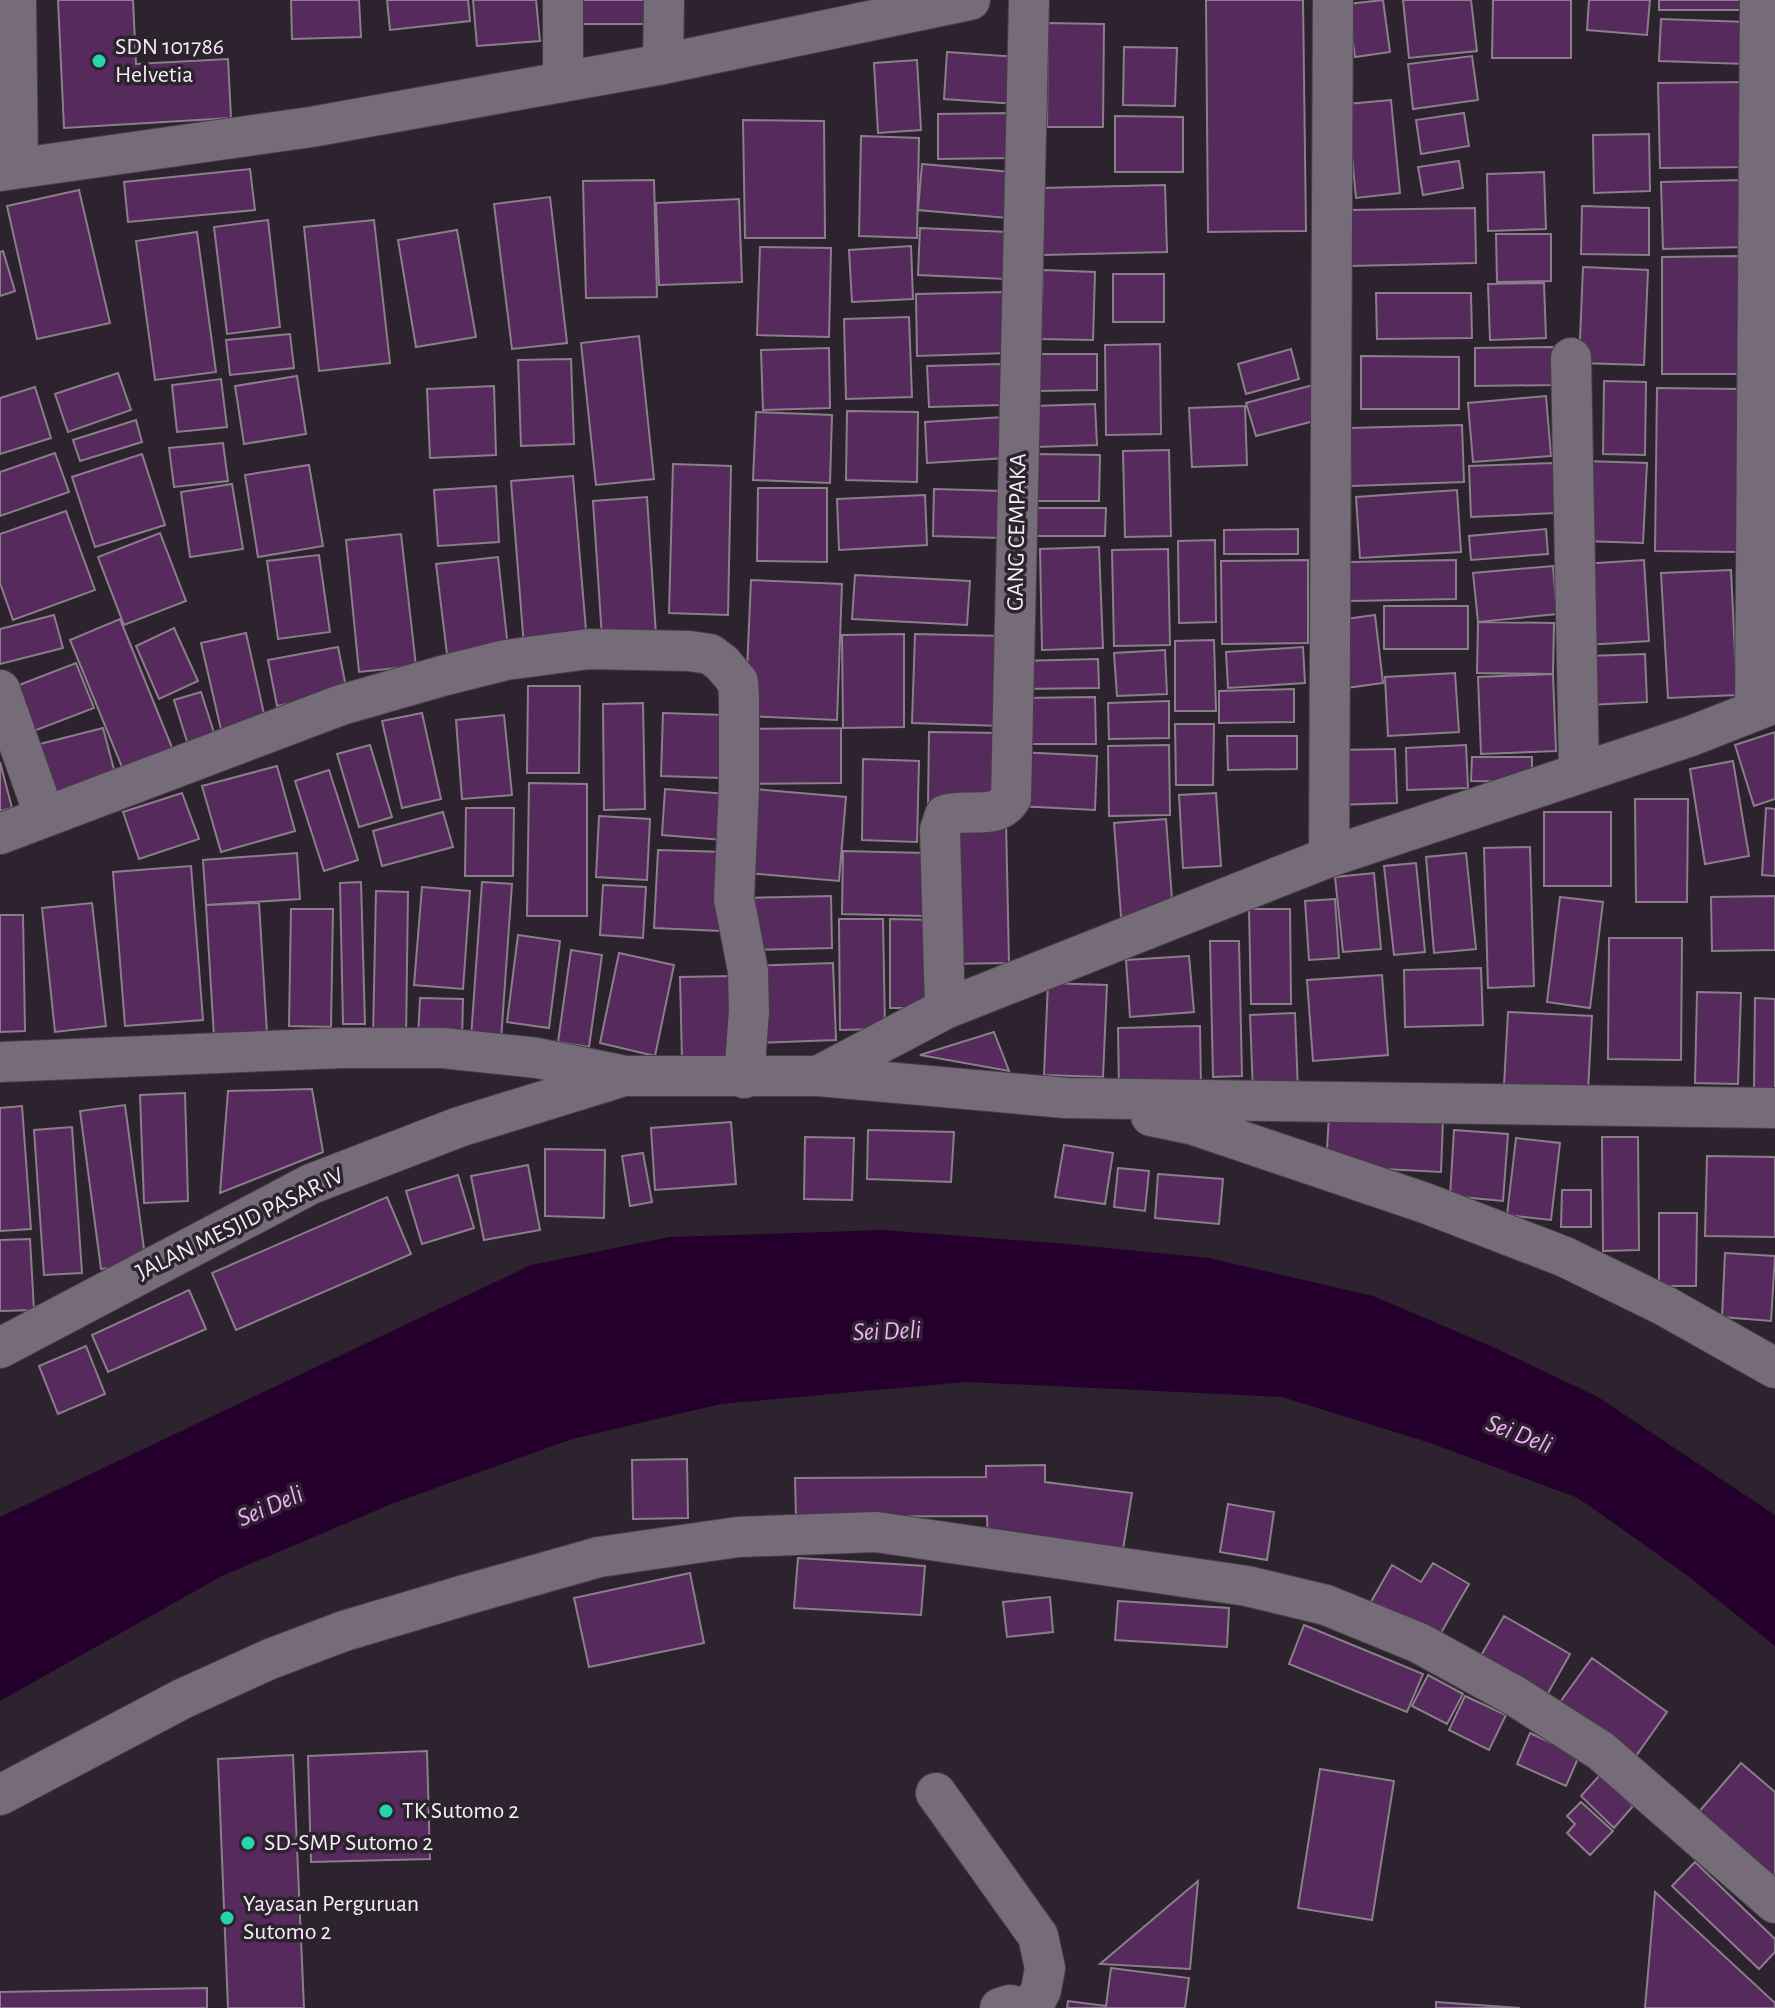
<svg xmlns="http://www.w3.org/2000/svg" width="1775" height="2008" viewBox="0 0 1775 2008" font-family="'Alegreya Sans',sans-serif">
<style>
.water{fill:#26002c}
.building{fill:#562a5c;stroke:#8a7e8b;stroke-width:2}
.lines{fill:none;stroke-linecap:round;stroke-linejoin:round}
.minor-casing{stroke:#463e47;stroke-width:42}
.minor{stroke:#766b78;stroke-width:40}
.poi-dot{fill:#25d5ae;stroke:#2d232e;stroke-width:3}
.labels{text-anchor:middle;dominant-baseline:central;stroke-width:7;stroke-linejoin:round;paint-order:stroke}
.poi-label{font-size:24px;fill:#f5eef6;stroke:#2d232e;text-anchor:start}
.street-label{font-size:24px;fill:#f5eef6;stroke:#2d232e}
.water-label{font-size:26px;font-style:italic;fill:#f5affd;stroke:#2d232e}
</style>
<rect width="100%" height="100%" fill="#2d232e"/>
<!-- water -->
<path class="water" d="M 883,1230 L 1068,1244 L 1209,1258 L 1373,1296 L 1491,1346 L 1598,1397 L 1775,1515 L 1775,1646 L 1688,1576 L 1578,1498 L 1430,1443 L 1282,1397 L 966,1382 L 721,1404 L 572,1439 L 394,1503 L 222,1576 L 0,1701 L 0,1517 L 531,1265 L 669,1237 Z"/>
<!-- building -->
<path class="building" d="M 58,0 L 133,0 L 136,64 L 228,59 L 231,118 L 64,128 Z
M 291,0 L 359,0 L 361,37 L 292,39 Z
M 387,0 L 468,0 L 470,21 L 390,30 Z
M 473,0 L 536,0 L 540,41 L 477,46 Z
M 566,0 L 645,0 L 645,24 L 566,24 Z
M 1206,0 L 1303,0 L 1306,231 L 1208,232 Z
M 1383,0 L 1390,52 L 1355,57 L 1348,4 Z
M 1403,0 L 1471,0 L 1477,51 L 1409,58 Z
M 1493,0 L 1571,0 L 1571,58 L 1492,58 Z
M 1589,0 L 1650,0 L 1647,35 L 1587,30 Z
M 1659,0 L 1750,0 L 1750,10 L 1659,10 Z
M 1661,19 L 1746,22 L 1745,64 L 1659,61 Z
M 1048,23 L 1104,24 L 1103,127 L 1047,127 Z
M 1124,47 L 1177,48 L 1175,106 L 1123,105 Z
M 947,52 L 1019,57 L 1016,104 L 944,99 Z
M 1472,56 L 1478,100 L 1413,109 L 1408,64 Z
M 917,60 L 921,130 L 878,133 L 874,63 Z
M 1749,82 L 1750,167 L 1660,168 L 1658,83 Z
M 1391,100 L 1400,193 L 1356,198 L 1347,104 Z
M 1010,113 L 1010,158 L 938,159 L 938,114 Z
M 1464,113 L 1469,146 L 1421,154 L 1416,120 Z
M 1115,116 L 1183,117 L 1183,172 L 1115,172 Z
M 743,120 L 824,121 L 825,238 L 745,238 Z
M 1649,134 L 1650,191 L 1594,193 L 1593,135 Z
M 861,136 L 919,138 L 917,238 L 859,236 Z
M 1459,161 L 1463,188 L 1423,195 L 1418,167 Z
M 922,164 L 1011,172 L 1007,218 L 918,210 Z
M 250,169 L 255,210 L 128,222 L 124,182 Z
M 1544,172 L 1546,229 L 1488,231 L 1487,174 Z
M 654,180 L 657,297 L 586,298 L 583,181 Z
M 1742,180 L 1744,247 L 1663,249 L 1661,182 Z
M 1165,185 L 1167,252 L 1043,255 L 1041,188 Z
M 79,190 L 110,323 L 37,339 L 7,206 Z
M 550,197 L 567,343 L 512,349 L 494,204 Z
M 739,199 L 742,282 L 659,285 L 656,203 Z
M 1582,206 L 1649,208 L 1649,255 L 1581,254 Z
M 1475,208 L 1476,263 L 1350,266 L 1349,210 Z
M 268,220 L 280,327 L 227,334 L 214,227 Z
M 374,220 L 390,363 L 319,371 L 304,227 Z
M 920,228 L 1008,232 L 1006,279 L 918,275 Z
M 457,230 L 476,337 L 416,347 L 398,240 Z
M 197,232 L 216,372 L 155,380 L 136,241 Z
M 1496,234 L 1551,234 L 1551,281 L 1497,282 Z
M 911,246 L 913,299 L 852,302 L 849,250 Z
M 760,247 L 831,248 L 829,337 L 757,335 Z
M 3,251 L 15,291 L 0,296 L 0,252 Z
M 1741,256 L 1741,374 L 1662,374 L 1662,257 Z
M 1583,267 L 1648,270 L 1644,365 L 1579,363 Z
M 1043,270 L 1095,272 L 1093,340 L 1041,339 Z
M 1113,274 L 1164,274 L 1164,322 L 1113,322 Z
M 1544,283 L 1546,338 L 1490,340 L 1488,284 Z
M 1006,292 L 1007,353 L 917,356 L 916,294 Z
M 1376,293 L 1471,293 L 1472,338 L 1377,339 Z
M 909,317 L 912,397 L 846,399 L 844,319 Z
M 290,334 L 294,368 L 230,375 L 226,340 Z
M 639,336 L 654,479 L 596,485 L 581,343 Z
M 1160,344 L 1161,434 L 1106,435 L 1105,345 Z
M 1553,347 L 1554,385 L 1475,386 L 1475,348 Z
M 829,348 L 830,408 L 763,410 L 761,350 Z
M 1291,349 L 1299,379 L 1246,394 L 1238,364 Z
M 1036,354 L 1097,354 L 1097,390 L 1036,391 Z
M 1361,356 L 1459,357 L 1459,409 L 1361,409 Z
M 571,359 L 574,444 L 521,446 L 518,360 Z
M 1001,364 L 1003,405 L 929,407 L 927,366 Z
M 118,373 L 131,410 L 68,432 L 55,394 Z
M 297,376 L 306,434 L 244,444 L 235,386 Z
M 221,379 L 227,427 L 177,432 L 172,385 Z
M 1604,381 L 1646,382 L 1645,455 L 1603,454 Z
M 1313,385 L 1322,419 L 1256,436 L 1246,403 Z
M 494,386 L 496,455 L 430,458 L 427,389 Z
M 35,387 L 51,438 L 0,454 L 0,398 Z
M 1657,388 L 1739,389 L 1737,552 L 1655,551 Z
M 1546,396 L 1551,456 L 1473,462 L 1468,403 Z
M 1095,404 L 1097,445 L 1036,447 L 1034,406 Z
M 1245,406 L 1247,465 L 1192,467 L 1189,408 Z
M 847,411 L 918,412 L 917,482 L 846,480 Z
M 756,412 L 832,415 L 830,483 L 753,480 Z
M 1004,417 L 1006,458 L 927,463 L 925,422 Z
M 136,420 L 142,442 L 80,461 L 73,440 Z
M 1462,425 L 1464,482 L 1351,486 L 1350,428 Z
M 223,443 L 228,481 L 174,487 L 169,448 Z
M 1169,450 L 1171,536 L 1125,537 L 1123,451 Z
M 55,453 L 69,492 L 0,516 L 0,472 Z
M 142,454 L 165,525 L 95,547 L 72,477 Z
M 1037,454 L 1100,455 L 1099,501 L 1037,501 Z
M 1587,461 L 1647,463 L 1643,543 L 1584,541 Z
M 1554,463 L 1555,513 L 1471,517 L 1469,466 Z
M 673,464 L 731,466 L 728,615 L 669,613 Z
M 309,465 L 323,546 L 258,557 L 245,475 Z
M 573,476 L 587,642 L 524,647 L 511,481 Z
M 232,484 L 243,549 L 190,557 L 181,492 Z
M 496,486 L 499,542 L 438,546 L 434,490 Z
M 758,488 L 827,488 L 827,562 L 757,561 Z
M 934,489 L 1003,491 L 1001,538 L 933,536 Z
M 1457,490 L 1461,552 L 1360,558 L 1356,497 Z
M 925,495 L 927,545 L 839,550 L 837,499 Z
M 647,497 L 656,635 L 602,638 L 593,501 Z
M 1034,508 L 1106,508 L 1105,536 L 1033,536 Z
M 66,511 L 95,590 L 13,620 L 0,583 L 0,534 Z
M 1298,529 L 1298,554 L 1224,554 L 1224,530 Z
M 1546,529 L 1548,554 L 1471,560 L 1469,536 Z
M 160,533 L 186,601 L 124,625 L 98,557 Z
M 401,534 L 416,666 L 359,672 L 346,540 Z
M 1215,540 L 1216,622 L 1179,623 L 1178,541 Z
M 1099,547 L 1103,648 L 1042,650 L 1040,549 Z
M 1168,549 L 1170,645 L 1114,646 L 1112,550 Z
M 319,555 L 330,632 L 278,639 L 267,561 Z
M 498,557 L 508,648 L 447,654 L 436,564 Z
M 1308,560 L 1308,643 L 1222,644 L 1221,561 Z
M 1456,560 L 1456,599 L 1350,601 L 1350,562 Z
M 1644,560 L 1649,641 L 1587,645 L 1582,564 Z
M 1553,566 L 1557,614 L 1478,622 L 1473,573 Z
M 1731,570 L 1737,695 L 1668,698 L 1661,573 Z
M 855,575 L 970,581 L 967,625 L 852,619 Z
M 751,580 L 842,584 L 837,720 L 745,716 Z
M 1384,606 L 1468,606 L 1468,649 L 1384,649 Z
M 54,615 L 63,648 L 0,664 L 0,629 Z
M 1375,615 L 1383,683 L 1346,688 L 1338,620 Z
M 120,619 L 173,750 L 124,772 L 70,640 Z
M 1478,622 L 1554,623 L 1553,674 L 1477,673 Z
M 174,628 L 198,681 L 159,699 L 136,646 Z
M 246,633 L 266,723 L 222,734 L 201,643 Z
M 904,634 L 904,727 L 843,728 L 842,635 Z
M 915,634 L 1004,636 L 1001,726 L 912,723 Z
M 1214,640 L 1216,711 L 1175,711 L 1175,641 Z
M 338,647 L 347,692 L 277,706 L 268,660 Z
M 1303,647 L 1305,683 L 1228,688 L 1226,652 Z
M 1165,650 L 1167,694 L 1117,696 L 1114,653 Z
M 1645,654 L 1647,702 L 1588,705 L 1587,656 Z
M 1098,659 L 1099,688 L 1020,689 L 1019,661 Z
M 76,663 L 94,708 L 18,737 L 1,692 Z
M 1455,673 L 1459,732 L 1388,736 L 1385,677 Z
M 1553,674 L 1556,751 L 1481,754 L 1478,677 Z
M 528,686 L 580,686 L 579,773 L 527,773 Z
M 1294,689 L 1294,722 L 1219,723 L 1219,691 Z
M 201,692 L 216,739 L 189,748 L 174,700 Z
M 1095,697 L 1096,744 L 1017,744 L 1017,698 Z
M 1169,701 L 1169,738 L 1109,739 L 1108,703 Z
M 643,703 L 645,809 L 604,810 L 603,704 Z
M 422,713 L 441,799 L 402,808 L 382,721 Z
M 663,713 L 724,715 L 722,778 L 661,776 Z
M 504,715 L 512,795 L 462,799 L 456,720 Z
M 1175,724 L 1214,724 L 1213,785 L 1176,785 Z
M 103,728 L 117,781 L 41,800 L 28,747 Z
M 841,728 L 841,783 L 741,784 L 741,729 Z
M 929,732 L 1002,733 L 1000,807 L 928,806 Z
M 1775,732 L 1775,799 L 1754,806 L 1735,745 Z
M 1227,736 L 1297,736 L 1297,769 L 1228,770 Z
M 370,745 L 392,817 L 359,827 L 337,754 Z
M 1169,745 L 1170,815 L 1109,816 L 1108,746 Z
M 1466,745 L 1468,788 L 1407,790 L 1406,748 Z
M 1395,749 L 1397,803 L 1336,805 L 1335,750 Z
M 1019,752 L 1097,756 L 1095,810 L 1017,806 Z
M 1472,757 L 1532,757 L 1532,782 L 1471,781 Z
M 863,759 L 919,761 L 917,842 L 862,840 Z
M 1733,761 L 1749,856 L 1705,864 L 1690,769 Z
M 0,762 L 12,808 L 0,811 Z
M 277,766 L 295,831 L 221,852 L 202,786 Z
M 329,770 L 358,860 L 324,871 L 295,781 Z
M 529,783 L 587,784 L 587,916 L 527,916 Z
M 743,788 L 846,797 L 839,881 L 736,872 Z
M 665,789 L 727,794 L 723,840 L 662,835 Z
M 182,793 L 199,839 L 139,859 L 123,812 Z
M 1216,793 L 1221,866 L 1183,868 L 1179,795 Z
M 1635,799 L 1688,799 L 1687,902 L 1636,902 Z
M 466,808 L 514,808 L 513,876 L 465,876 Z
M 1766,808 L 1775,809 L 1775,876 L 1762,875 Z
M 443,812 L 453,847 L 382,866 L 373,831 Z
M 1544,812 L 1611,812 L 1611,886 L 1544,886 Z
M 599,816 L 650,819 L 647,880 L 596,877 Z
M 1166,819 L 1173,913 L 1121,917 L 1114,823 Z
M 1006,820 L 1009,963 L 945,964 L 944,821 Z
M 1530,847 L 1534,986 L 1488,988 L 1484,848 Z
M 658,850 L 726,852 L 722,931 L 654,928 Z
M 843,851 L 925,853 L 924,916 L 842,914 Z
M 297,853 L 300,899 L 206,905 L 203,860 Z
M 1466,853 L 1476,949 L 1434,953 L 1426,857 Z
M 1416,863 L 1425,952 L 1394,955 L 1384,866 Z
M 191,866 L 203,1020 L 125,1026 L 113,872 Z
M 1374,873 L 1381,949 L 1343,952 L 1335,877 Z
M 361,882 L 365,1024 L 343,1024 L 340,883 Z
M 482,882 L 512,884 L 501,1040 L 471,1038 Z
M 603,885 L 646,887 L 643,938 L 600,935 Z
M 422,887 L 470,891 L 463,989 L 414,985 Z
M 376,891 L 408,892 L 406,1039 L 373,1038 Z
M 831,896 L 832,948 L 748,950 L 746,898 Z
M 1775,896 L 1775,950 L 1712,951 L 1711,897 Z
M 1560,897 L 1603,902 L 1590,1008 L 1547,1002 Z
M 1335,899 L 1339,958 L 1309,960 L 1305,901 Z
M 92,903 L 106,1026 L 55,1032 L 42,908 Z
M 259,903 L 267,1033 L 214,1037 L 206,905 Z
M 291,909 L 333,909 L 331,1027 L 289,1026 Z
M 1249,909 L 1290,909 L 1291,1004 L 1251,1004 Z
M 0,915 L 23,915 L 25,1031 L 0,1032 Z
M 839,919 L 883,919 L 885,1029 L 840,1030 Z
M 890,919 L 932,920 L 931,1008 L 890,1008 Z
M 518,935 L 560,941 L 549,1028 L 507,1022 Z
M 1609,938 L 1682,938 L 1681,1060 L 1608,1059 Z
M 1210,941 L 1239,941 L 1242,1076 L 1213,1077 Z
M 571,950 L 602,955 L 589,1047 L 558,1042 Z
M 619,953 L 674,965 L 655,1056 L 600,1043 Z
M 1189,956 L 1194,1012 L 1130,1017 L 1126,960 Z
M 833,963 L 836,1040 L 753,1043 L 750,966 Z
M 1481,968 L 1483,1025 L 1405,1027 L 1404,970 Z
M 1382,975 L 1388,1055 L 1313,1061 L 1307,980 Z
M 733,976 L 735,1058 L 682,1059 L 680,977 Z
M 1048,983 L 1107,985 L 1103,1077 L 1044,1075 Z
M 1697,992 L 1741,993 L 1738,1084 L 1695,1083 Z
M 420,998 L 463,999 L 462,1039 L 418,1038 Z
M 1755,998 L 1775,999 L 1775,1090 L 1754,1089 Z
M 1508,1012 L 1592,1016 L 1588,1091 L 1504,1086 Z
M 1295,1013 L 1298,1091 L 1253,1092 L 1250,1015 Z
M 1200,1026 L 1201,1089 L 1119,1090 L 1118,1028 Z
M 994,1032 L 1009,1071 L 920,1055 Z
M 312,1089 L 323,1152 L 220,1193 L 228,1091 Z
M 185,1093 L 188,1201 L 144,1203 L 140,1095 Z
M 125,1105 L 146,1264 L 101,1269 L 80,1111 Z
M 22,1106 L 31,1229 L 0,1231 L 0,1108 Z
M 1329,1114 L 1443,1120 L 1441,1172 L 1326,1166 Z
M 731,1122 L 736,1184 L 655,1190 L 651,1128 Z
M 72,1127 L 82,1273 L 44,1275 L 34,1130 Z
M 868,1130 L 954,1132 L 951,1182 L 867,1179 Z
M 1454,1130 L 1508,1134 L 1503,1201 L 1450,1196 Z
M 805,1137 L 854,1138 L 852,1200 L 804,1199 Z
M 1602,1137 L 1638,1137 L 1639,1250 L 1603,1251 Z
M 1516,1138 L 1560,1143 L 1551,1220 L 1507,1215 Z
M 1064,1145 L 1113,1153 L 1105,1204 L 1055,1197 Z
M 545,1149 L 605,1150 L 604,1218 L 545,1216 Z
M 643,1153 L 652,1202 L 630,1206 L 622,1156 Z
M 1707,1156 L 1775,1157 L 1775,1237 L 1705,1236 Z
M 528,1165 L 540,1230 L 484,1240 L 471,1176 Z
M 1118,1168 L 1149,1171 L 1145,1211 L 1114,1207 Z
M 1158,1174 L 1223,1179 L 1219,1224 L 1155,1218 Z
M 458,1175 L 474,1228 L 422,1244 L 406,1191 Z
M 1562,1190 L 1591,1190 L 1591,1227 L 1561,1227 Z
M 387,1197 L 411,1254 L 236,1330 L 212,1273 Z
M 1659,1213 L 1697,1213 L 1696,1286 L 1659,1286 Z
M 30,1239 L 34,1310 L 0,1311 L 0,1240 Z
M 1725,1253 L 1775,1256 L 1771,1321 L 1722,1317 Z
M 189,1290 L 206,1329 L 108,1372 L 92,1335 Z
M 86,1346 L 105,1394 L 58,1414 L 39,1366 Z
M 687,1459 L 688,1518 L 633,1519 L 632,1460 Z
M 1045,1465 L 1045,1482 L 1132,1493 L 1122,1556 L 988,1546 L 987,1516 L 796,1517 L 795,1478 L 986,1477 L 986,1466 Z
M 1228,1504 L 1274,1512 L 1267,1560 L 1220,1552 Z
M 798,1558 L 925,1566 L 921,1615 L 794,1608 Z
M 1433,1563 L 1469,1584 L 1434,1645 L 1368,1607 L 1392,1565 L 1421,1582 Z
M 690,1573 L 704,1643 L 589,1667 L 574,1598 Z
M 1050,1597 L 1053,1632 L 1007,1637 L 1003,1602 Z
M 1118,1601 L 1229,1608 L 1227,1647 L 1115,1640 Z
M 1504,1616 L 1570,1654 L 1542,1704 L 1475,1666 Z
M 1304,1625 L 1423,1674 L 1407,1712 L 1289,1664 Z
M 1592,1658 L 1667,1712 L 1631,1763 L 1555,1709 Z
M 1428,1675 L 1463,1694 L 1447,1724 L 1412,1706 Z
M 1465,1696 L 1506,1715 L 1489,1750 L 1449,1730 Z
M 1530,1733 L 1579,1756 L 1566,1786 L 1517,1764 Z
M 427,1751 L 430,1859 L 311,1862 L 308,1756 Z
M 293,1755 L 304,2008 L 228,2008 L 218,1759 Z
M 1741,1763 L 1775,1792 L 1775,1895 L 1691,1821 Z
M 1320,1769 L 1394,1781 L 1372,1920 L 1298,1908 Z
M 1600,1775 L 1633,1806 L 1614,1828 L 1581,1796 Z
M 1581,1802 L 1613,1831 L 1590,1855 L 1567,1833 L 1575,1824 L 1567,1816 Z
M 1695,1862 L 1775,1939 L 1775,1952 L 1759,1969 L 1672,1886 Z
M 1198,1881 L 1190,1969 L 1100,1964 Z
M 1655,1892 L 1775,2003 L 1775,2008 L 1645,2008 Z
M 1111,1968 L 1189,1978 L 1185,2008 L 1067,2008 L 1068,2001 L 1106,2006 Z
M 207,1988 L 207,2008 L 0,2008 L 0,1992 Z
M 1436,2002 L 1520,2008 L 1436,2008 Z"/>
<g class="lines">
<!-- minor casing -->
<g class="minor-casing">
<path id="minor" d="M 16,0 L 18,168
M 563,0 L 563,82
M 663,64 L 664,0
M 0,171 L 311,127 L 663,64 L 970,0
M 1571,358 L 1579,771
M 0,690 L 45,817
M 1755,711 L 1760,0
M 0,834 L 341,705 L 442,676 L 506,660 L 589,649 L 689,651 L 710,654 L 722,663 L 738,682 L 739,698 L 739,788 L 734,899 L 748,971 L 749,1011 L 744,1078
M 1329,857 L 1333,0
M 945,1009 L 940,830 L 945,815 C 969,808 997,821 1011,798 L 1029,0
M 0,1062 L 342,1048 L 443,1048 L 537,1058 L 626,1076 L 818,1076 L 1066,1098 L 1775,1108
M 818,1076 L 945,1009 L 1329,857 L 1691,736 L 1775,703
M 1151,1116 L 1194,1125 L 1425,1203 L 1565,1257 L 1665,1306 L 1775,1368
M 0,1348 L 311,1184 L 459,1127 L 621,1077
M 936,1793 L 1038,1936 L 1045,1968 L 1041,1990 L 1032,2008
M 0,1795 L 182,1699 L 270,1659 L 344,1631 L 465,1595 L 599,1557 L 738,1537 L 876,1532 L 1247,1586 L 1326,1605 L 1419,1643 L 1515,1696 L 1601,1751 L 1775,1903
M 1000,2008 L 1010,2005 L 1023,2008"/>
</g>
<!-- minor -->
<use href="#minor" class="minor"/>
</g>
<!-- markers -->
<g class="poi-dot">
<circle cx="99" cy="61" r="8"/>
<circle cx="386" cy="1811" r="8"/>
<circle cx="248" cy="1843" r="8"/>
<circle cx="227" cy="1918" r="8"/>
</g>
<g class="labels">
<!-- poi labels -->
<g class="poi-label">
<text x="115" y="47">SDN 101786<tspan x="115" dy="28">Helvetia</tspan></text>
<text x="402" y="1811">TK Sutomo 2</text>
<text x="264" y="1843">SD-SMP Sutomo 2</text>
<text x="243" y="1904">Yayasan Perguruan<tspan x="243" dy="28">Sutomo 2</tspan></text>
</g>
<!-- street labels -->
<g class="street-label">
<text transform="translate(1017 532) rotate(-89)">GANG CEMPAKA</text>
<text transform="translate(240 1224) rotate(-26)">JALAN MESJID PASAR IV</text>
</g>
<!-- water labels -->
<g class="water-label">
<text transform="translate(887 1331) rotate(-2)">Sei Deli</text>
<text transform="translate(1519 1434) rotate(21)">Sei Deli</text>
<text transform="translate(270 1506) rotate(-23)">Sei Deli</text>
</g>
</g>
</svg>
